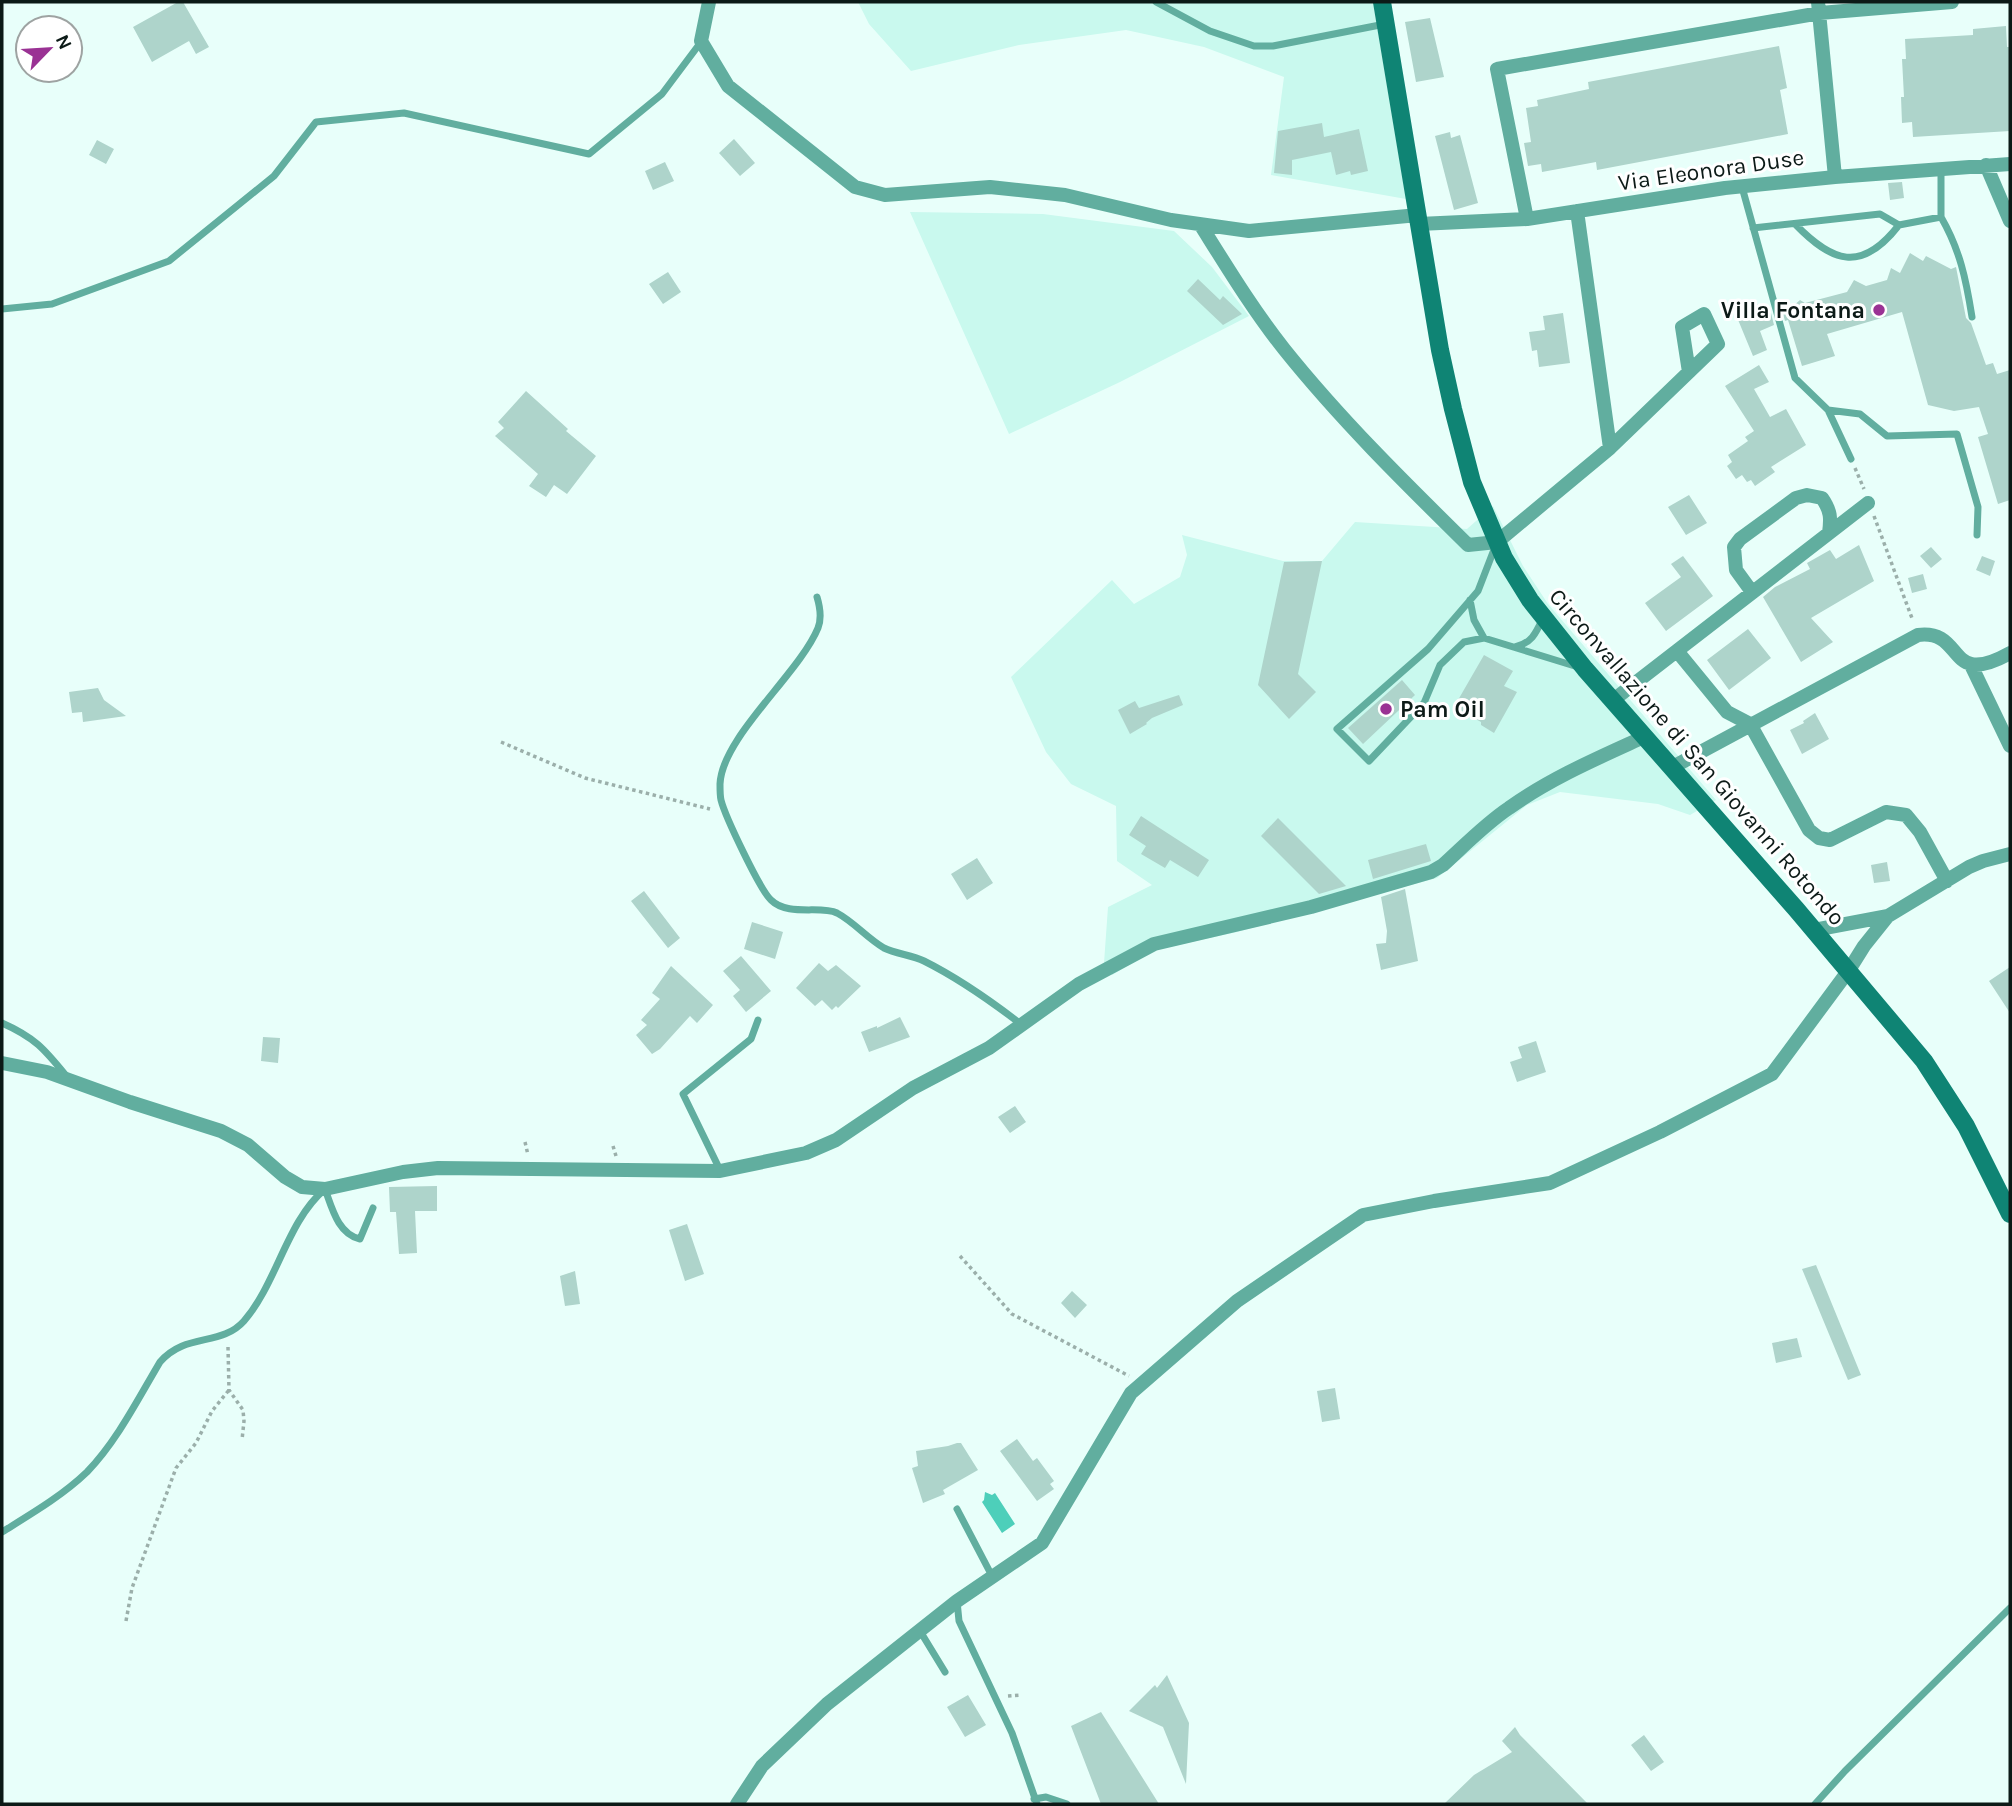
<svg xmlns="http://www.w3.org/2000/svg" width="2012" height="1806" viewBox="0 0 2012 1806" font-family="Karla,sans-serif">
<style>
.built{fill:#c9f9ee}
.water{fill:#4dcfba}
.building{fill:#aed4cb}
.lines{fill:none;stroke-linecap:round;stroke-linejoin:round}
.path{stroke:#9bafaa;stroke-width:3.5;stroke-dasharray:3.5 3.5;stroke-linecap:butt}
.lane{stroke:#61ae9f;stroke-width:7}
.street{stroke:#61ae9f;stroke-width:14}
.secondary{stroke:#0f8474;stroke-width:18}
.poi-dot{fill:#9a3294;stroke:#fff;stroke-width:2.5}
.labels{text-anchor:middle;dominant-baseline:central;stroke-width:6;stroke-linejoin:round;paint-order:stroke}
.street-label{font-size:23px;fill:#0c1a17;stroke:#fff}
.poi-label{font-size:23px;font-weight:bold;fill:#0c1a17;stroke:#fff;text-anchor:end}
</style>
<rect width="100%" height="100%" fill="#e8fffa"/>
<!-- built -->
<path class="built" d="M 858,2 L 1373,2 L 1406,199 L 1271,175 L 1284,77 L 1204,47 L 1126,30 L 1019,45 L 911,71 L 869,24 Z
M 910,212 L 1043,214 L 1174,231 L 1212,267 L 1249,316 L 1120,382 L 1009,434 Z
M 1493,506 L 1523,566 L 1548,604 L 1716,800 L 1690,815 L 1658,804 L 1560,792 L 1527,805 L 1437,878 L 1237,932 L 1155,950 L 1112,975 L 1104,963 L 1108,907 L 1152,885 L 1117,861 L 1116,806 L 1071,784 L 1046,752 L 1011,677 L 1112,580 L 1134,604 L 1180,577 L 1187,555 L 1182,535 L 1283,561 L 1322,561 L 1355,522 L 1467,529 Z"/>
<!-- water -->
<path class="water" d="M 985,1492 L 992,1495 L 995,1493 L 1015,1524 L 1002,1533 L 982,1502 L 984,1500 Z"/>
<!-- building -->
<path class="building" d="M 178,2 L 183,2 L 209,47 L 196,54 L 189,41 L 152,62 L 133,27 Z
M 1430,18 L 1444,77 L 1416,82 L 1405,22 Z
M 2006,26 L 2007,47 L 2010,47 L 2010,131 L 1913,137 L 1912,122 L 1902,123 L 1901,97 L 1904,97 L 1902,59 L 1906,59 L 1905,39 L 1973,35 L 1973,29 Z
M 1779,46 L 1787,88 L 1780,90 L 1788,134 L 1597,170 L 1596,162 L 1542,172 L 1541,164 L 1528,166 L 1524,143 L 1531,142 L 1526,108 L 1538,106 L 1537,100 L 1589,89 L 1588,82 Z
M 1322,123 L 1324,137 L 1359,129 L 1368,171 L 1351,175 L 1350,171 L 1336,175 L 1331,152 L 1292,160 L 1292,175 L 1274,173 L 1278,131 Z
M 1450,132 L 1451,138 L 1460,135 L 1478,203 L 1454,210 L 1435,136 Z
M 734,139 L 755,163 L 740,176 L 719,153 Z
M 97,140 L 114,149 L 106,164 L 89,155 Z
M 665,162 L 674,181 L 653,190 L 645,171 Z
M 1902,182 L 1904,198 L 1890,200 L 1888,183 Z
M 1910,253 L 1923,261 L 1926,256 L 1951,269 L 1956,267 L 1966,318 L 1971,323 L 1986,365 L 1993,363 L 1997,374 L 2010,370 L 2010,500 L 1998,504 L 1978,437 L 1988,434 L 1979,407 L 1954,411 L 1928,405 L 1902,312 L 1827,334 L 1835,356 L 1802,366 L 1788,320 L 1785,321 L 1782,310 L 1792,307 L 1800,300 L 1805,303 L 1847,292 L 1854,280 L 1866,286 L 1887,280 L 1891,268 L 1900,273 Z
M 668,272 L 681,292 L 663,304 L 649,284 Z
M 1198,279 L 1220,300 L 1223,296 L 1242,314 L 1223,325 L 1187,291 Z
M 1756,301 L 1762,316 L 1771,313 L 1774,325 L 1760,331 L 1767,350 L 1753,356 L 1734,310 Z
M 1563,313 L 1570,363 L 1539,367 L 1537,350 L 1532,351 L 1529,332 L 1545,330 L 1543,316 Z
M 1759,365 L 1769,382 L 1754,389 L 1770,417 L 1786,409 L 1806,445 L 1771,467 L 1775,472 L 1755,486 L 1751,480 L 1747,482 L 1742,475 L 1736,479 L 1727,466 L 1732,462 L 1728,455 L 1748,441 L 1745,437 L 1754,431 L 1725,386 Z
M 526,391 L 568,429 L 566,431 L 596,456 L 567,494 L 554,485 L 546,497 L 529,486 L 538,474 L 495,436 L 504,428 L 498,422 Z
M 1689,495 L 1707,523 L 1686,535 L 1668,507 Z
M 1859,545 L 1874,581 L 1811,618 L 1833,642 L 1801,662 L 1763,597 L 1775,587 L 1810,569 L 1807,563 L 1830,550 L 1836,559 Z
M 1931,547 L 1942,559 L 1931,568 L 1920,556 Z
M 1683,556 L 1713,596 L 1666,631 L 1645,603 L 1681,577 L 1671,564 Z
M 1982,556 L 1995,561 L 1990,576 L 1976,570 Z
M 1322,561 L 1298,674 L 1316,692 L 1289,719 L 1258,685 L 1284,562 Z
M 1923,574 L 1927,589 L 1912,593 L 1908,578 Z
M 1748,629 L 1771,658 L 1729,690 L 1707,660 Z
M 1484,655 L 1513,671 L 1504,686 L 1517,692 L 1494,733 L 1481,725 L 1481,722 L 1454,707 Z
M 1402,680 L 1415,695 L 1363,744 L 1348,728 Z
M 98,688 L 104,700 L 126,716 L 83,722 L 82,712 L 72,713 L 69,692 Z
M 1179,695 L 1183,705 L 1152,718 L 1146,723 L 1147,724 L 1130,734 L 1118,710 L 1135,701 L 1139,708 Z
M 1815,713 L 1829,739 L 1802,754 L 1790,730 L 1804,723 L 1803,721 Z
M 1141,816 L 1209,860 L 1198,877 L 1170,860 L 1165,868 L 1141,854 L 1146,846 L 1129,835 Z
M 1278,818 L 1346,886 L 1319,894 L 1261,836 Z
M 1426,844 L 1431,861 L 1373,879 L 1368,860 Z
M 977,858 L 993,883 L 967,900 L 951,874 Z
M 1887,862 L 1890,881 L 1874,883 L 1871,865 Z
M 1405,889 L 1418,961 L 1381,970 L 1376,944 L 1386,943 L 1387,931 L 1381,897 Z
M 644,891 L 680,938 L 668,948 L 631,901 Z
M 752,922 L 783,932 L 775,959 L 744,949 Z
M 741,956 L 771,991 L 746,1012 L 733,996 L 740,990 L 723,971 Z
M 819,963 L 828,971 L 836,965 L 861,986 L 838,1008 L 836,1006 L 832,1010 L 822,1000 L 815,1006 L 796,988 Z
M 671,966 L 713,1005 L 697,1023 L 690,1016 L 660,1049 L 652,1054 L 636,1035 L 647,1025 L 641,1020 L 660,999 L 652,993 Z
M 2010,967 L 2010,1013 L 1989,981 Z
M 900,1017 L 910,1037 L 869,1052 L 861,1032 L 877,1026 L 877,1028 Z
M 263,1037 L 280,1038 L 278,1063 L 261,1061 Z
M 1536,1041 L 1546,1072 L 1517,1082 L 1510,1062 L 1522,1058 L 1518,1047 Z
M 1015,1106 L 1026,1122 L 1010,1133 L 998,1117 Z
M 437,1186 L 437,1211 L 415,1211 L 417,1253 L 399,1254 L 396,1212 L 390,1212 L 389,1187 Z
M 687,1224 L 704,1274 L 685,1281 L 669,1230 Z
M 1816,1265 L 1861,1375 L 1848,1380 L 1802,1269 Z
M 575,1271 L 580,1304 L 565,1306 L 560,1276 Z
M 1072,1291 L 1087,1305 L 1075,1318 L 1061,1303 Z
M 1797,1338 L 1802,1357 L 1776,1363 L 1772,1343 Z
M 1335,1388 L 1340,1419 L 1322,1422 L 1317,1391 Z
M 1017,1439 L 1033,1461 L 1037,1458 L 1054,1481 L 1050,1484 L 1054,1489 L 1037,1501 L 1000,1451 Z
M 957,1443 L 961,1443 L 978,1470 L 943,1490 L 945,1494 L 923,1503 L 912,1468 L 918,1466 L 916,1451 L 948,1446 Z
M 1167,1675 L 1189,1723 L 1186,1784 L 1163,1727 L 1129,1711 L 1155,1685 L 1157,1688 Z
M 968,1695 L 986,1725 L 965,1737 L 947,1707 Z
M 1101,1712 L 1122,1745 L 1159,1804 L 1101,1804 L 1071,1726 Z
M 1515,1727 L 1520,1735 L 1588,1804 L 1444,1804 L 1474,1775 L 1512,1752 L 1502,1741 Z
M 1644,1735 L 1664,1762 L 1651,1771 L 1631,1745 Z"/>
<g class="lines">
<!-- path -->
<path class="path" d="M 1855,468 L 1864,489
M 1874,516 L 1913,621
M 501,742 L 585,778 L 710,809
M 525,1142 L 528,1155
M 613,1146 L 616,1156
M 960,1256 L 1012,1314 L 1129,1376
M 228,1347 L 229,1390 L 243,1410 L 244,1421 L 242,1440
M 126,1621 L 132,1588 L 176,1468 L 196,1443 L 212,1411 L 229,1390
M 1008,1696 L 1021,1695"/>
<!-- lane -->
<path class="lane" d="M 1156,2 L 1210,31 L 1254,46 L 1273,46 L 1385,24
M 1742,187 L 1795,378 L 1828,410 L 1851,459
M 1941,217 C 1960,250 1966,279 1972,317
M 1795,224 C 1832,262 1861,274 1899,225
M 1753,228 L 1880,214 L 1899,225 L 1941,217 L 1941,169
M 2,309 L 52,304 L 169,261 L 274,176 L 316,122 L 404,113 L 589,154 L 662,94 L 701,42
M 1828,410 L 1860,414 L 1887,436 L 1957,434 L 1978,507 L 1977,535
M 1495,547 L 1478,591 L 1428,649 L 1337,729 L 1369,761 L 1424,703 L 1440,665 L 1464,642 L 1484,638 L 1578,667
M 817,597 C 820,607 822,618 818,628 C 799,674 722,737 720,784 C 720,789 720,796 721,800 C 725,816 760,890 771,900 C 788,917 821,905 837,913 C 854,922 867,938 884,948 C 896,954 912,955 924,961 C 960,979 991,1001 1022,1025
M 1470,600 L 1474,620 L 1484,638
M 1515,647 C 1532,643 1536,633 1543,618
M 2,1023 C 36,1038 45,1050 68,1078
M 720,1170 L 683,1094 L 751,1039 L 758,1020
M 957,1509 L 992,1576
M 2,1532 C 31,1514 62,1496 87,1472 C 117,1441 138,1399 160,1362 C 186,1332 221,1347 244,1321 C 277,1283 287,1221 325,1189 C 332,1208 338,1234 360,1239 L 373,1208
M 957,1601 L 959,1621 L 1012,1733 L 1037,1804
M 920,1631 L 945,1672
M 1034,1799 L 1046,1797 L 1067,1804
M 1815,1804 L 1845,1771 L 2010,1608"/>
<!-- street -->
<path class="street" d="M 709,2 L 701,41 L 728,86 L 855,187 L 885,195 L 990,187 L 1065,195 L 1171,220 L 1249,231 L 1418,215
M 1818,2 L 1835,177
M 1986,165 L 2010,221
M 1577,211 L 1610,448
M 1527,219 L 1497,69 L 1820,13 L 1952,2
M 1200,224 C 1227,267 1253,310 1284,349 C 1340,419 1404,482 1468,545 L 1497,542 L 1610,448 L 1718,344 L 1704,314 L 1682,327 L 1689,372
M 1419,224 L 1527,219 L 1725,188 L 1835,177 L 2010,164
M 1752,592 L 1736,570 L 1734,547 L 1740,539 L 1796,498 L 1807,495 L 1822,498 C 1831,511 1831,518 1829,533
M 1677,651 L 1727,712 L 1750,724 L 1809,830 L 1819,838 L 1830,840 L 1886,812 L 1906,815 L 1920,832 L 1947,881
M 1971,665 L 2010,746
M 1612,701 L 1868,503
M 1671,768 L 1918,635 C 1966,629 1945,689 2010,653
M 1814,930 L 1888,916
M 2,1063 L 47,1072 L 130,1102 L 221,1131 L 248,1145 L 285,1177 L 302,1187 L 325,1189 L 403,1172 L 438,1168 L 720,1171 L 806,1153 L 836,1140 L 913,1088 L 989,1048 L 1079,984 L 1154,944 L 1311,907 L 1431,872 L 1443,865 C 1464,846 1485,824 1509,808 C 1551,778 1598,758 1644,737
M 737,1804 L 762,1766 L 827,1704 L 957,1601 L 1042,1543 L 1131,1393 L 1237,1301 L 1363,1215 L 1434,1201 L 1550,1183 L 1660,1132 L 1772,1074 L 1849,970 L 1864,946 L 1888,916 L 1969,867 L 1983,861 L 2010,854"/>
<!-- secondary -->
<path class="secondary" d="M 1382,2 L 1440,350 L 1453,409 L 1472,482 L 1504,558 L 1530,600 L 1585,669 L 1796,909 L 1924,1061 L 1966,1126 L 2010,1214"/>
</g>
<!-- markers -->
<g class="poi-dot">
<circle cx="1879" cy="310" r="7"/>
<circle cx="1386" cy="709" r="7"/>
</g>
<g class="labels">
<!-- street labels -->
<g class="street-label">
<text transform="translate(1711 170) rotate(-8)">Via Eleonora Duse</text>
<text transform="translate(1697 757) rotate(49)">Circonvallazione di San Giovanni Rotondo</text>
</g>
<!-- poi labels -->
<g class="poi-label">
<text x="1865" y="310">Villa Fontana</text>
<text x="1400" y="709" text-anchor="start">Pam Oil</text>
</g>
</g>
<!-- border -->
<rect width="2012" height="1806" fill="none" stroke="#0c1a17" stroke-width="7"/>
<!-- north arrow -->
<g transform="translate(49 49) rotate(65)"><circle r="33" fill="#ffffff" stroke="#9ea3a2" stroke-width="2"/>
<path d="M0-5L12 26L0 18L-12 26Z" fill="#9a3294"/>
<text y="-10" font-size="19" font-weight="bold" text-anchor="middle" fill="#0c1a17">N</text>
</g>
</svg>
